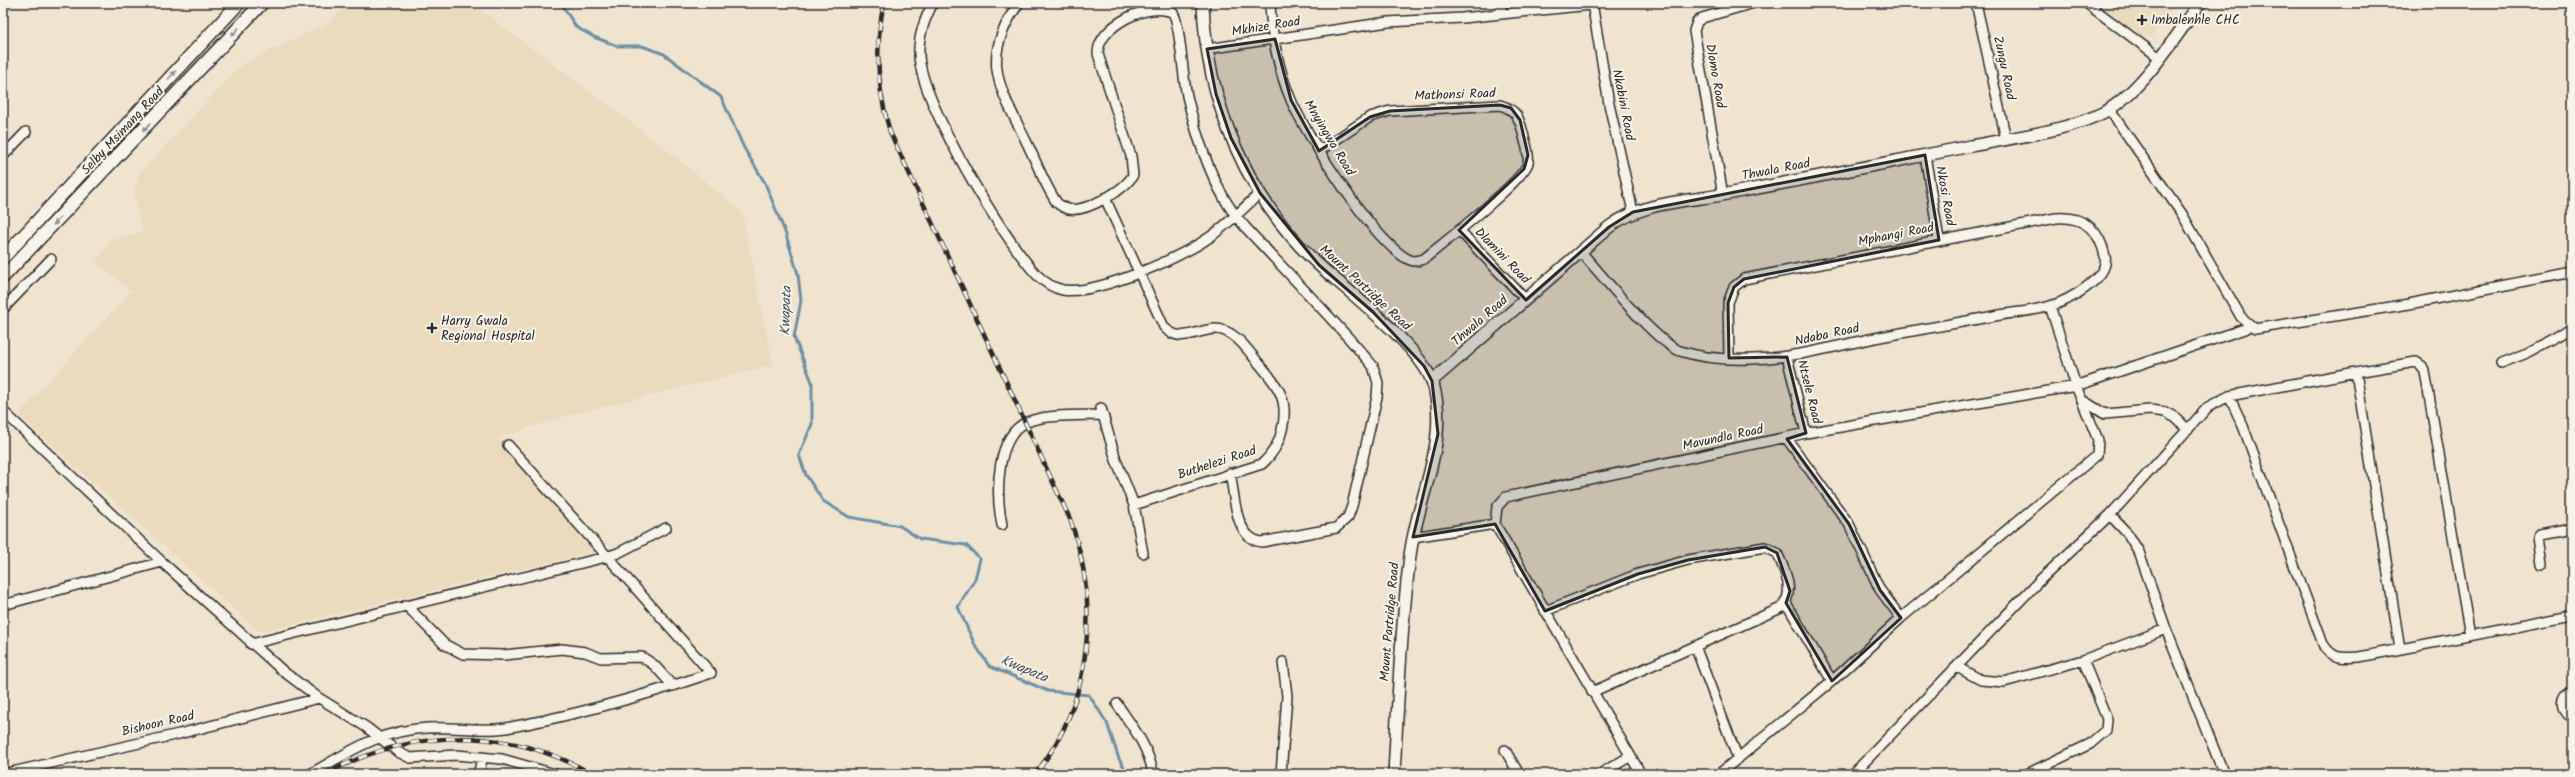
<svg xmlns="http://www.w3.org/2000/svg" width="2575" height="777" viewBox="0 0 2575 777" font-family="Kalam,sans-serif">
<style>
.built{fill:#ebdabc}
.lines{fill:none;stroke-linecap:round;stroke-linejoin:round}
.stream{stroke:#6c8fa6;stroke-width:3}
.minor-casing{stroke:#2b2b2b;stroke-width:12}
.tertiary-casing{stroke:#2b2b2b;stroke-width:14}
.secondary-casing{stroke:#2b2b2b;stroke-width:15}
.minor{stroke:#f7f3e8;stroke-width:9}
.tertiary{stroke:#f7f3e8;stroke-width:11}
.secondary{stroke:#f7f3e8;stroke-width:12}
.rail-casing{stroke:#2b2b2b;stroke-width:4.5}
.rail{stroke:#f7f3e8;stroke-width:3;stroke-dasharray:9;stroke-linecap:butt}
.oneway{fill:#918f8a}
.marked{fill:#2b2b2b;fill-opacity:0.2;stroke:#2b2b2b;stroke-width:3;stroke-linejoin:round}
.poi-dot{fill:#2b2b2b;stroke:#f7f3e8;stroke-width:1.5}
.labels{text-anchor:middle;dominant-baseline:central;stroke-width:4;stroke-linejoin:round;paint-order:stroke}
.poi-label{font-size:13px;fill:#2b2b2b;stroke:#f7f3e8;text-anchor:start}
.street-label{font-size:13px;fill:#2b2b2b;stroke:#f7f3e8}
.water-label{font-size:14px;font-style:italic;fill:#46545e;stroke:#f7f3e8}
</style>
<rect width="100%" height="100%" fill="#f0e4ce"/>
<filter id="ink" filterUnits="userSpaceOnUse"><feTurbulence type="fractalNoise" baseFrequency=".025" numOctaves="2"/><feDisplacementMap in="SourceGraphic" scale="8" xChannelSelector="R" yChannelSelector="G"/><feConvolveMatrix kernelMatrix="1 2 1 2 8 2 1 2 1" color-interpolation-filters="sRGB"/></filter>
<g filter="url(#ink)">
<!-- built -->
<path class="built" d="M 348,3 L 472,3 L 671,153 L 742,212 L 773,365 L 566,416 L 497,438 L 596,551 L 260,632 L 18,415 L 131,291 L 96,262 L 112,240 L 142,232 L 134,192 L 140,173 L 242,64 L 330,22 Z
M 2098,3 L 2178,3 L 2151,37 L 2141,36 Z"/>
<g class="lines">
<!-- stream -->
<path class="stream" d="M 561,3 L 576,27 L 594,37 L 617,46 L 642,46 L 664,54 L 721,97 L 744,148 L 765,183 L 785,232 L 798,274 L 801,301 L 794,337 L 812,382 L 812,424 L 799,455 L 806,475 L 823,501 L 849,517 L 900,526 L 920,539 L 966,545 L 980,559 L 975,579 L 958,607 L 974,643 L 989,666 L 1048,691 L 1089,695 L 1107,723 L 1119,759 L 1128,774"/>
<!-- minor casing -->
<g class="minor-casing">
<path id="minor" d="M 933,3 C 925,18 918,37 919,55 C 921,103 1003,239 1037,275 C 1044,282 1053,288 1063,290 C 1098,295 1181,257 1210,237 C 1228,224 1244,208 1260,193
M 1019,3 C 979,59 999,86 1026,141 C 1036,161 1044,184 1057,203 C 1061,206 1064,208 1068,209 C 1085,213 1125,190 1133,175 L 1131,156 L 1098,54 C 1097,26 1151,0 1173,13 C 1180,22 1183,80 1187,96 C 1195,130 1207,168 1224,198 C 1237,221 1258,240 1275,259 C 1308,294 1342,329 1373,366 L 1378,383 L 1377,397 L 1352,506 L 1348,517 L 1336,528 L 1262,542 C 1234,539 1235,495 1230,473
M 1270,3 C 1271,34 1279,72 1291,100 C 1305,133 1380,253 1413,261 C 1416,261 1421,260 1424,259 C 1441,245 1524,180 1528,163 C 1530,154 1525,142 1523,133 C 1519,117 1516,110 1500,105 L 1390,111 L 1370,117 L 1319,151
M 1501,3 L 1501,14
M 1592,3 L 1609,104 L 1633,212
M 1976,3 L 2006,139
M 2086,3 L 2160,58
M 1207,49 L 1388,22 L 1462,18 L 1591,5
M 2109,109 L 2182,214 L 2241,317 L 2255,329 L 2409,304 L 2572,272
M 1925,155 L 1939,240
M 3,156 L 26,132
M 1723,195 L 1694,31 L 1697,22 L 1702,18 L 1754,3
M 1105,198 L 1164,327 C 1183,348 1205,322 1225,331 C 1238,336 1248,350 1256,360 C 1276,384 1290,397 1282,430 C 1279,444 1273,454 1262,464 L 1134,505
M 1459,230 L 1526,300
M 1581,252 C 1602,275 1654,341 1680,351 C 1702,358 1731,360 1753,359 C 1798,358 1841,344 1885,336 C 1923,329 1962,322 2000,315 C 2017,312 2034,311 2050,306 C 2068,301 2110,278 2105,256 C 2099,229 2083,216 2056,218 L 1744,279 L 1734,287 L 1728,303 L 1729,358
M 3,309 L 51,259
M 1787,357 L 1806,433
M 2501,363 L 2527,353 L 2572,329
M 2356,372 L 2416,362 L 2422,366 L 2425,372 L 2470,636
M 2229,396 L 2243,426 L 2323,644 C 2333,660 2342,658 2359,657 L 2572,616
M 2082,400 L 2105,414 L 2150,410 L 2165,412 L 2176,418 L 2188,430
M 1101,408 L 1116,460 L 1134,505 L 1143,553
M 3,411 L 162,562 L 284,672 L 319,698 L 366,727 L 398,752 L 410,758 L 456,755 L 502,759 L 555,774
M 1787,439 L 1849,524 L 1880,590 L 1901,618
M 2110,515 L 2128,534 L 2139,552 L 2166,629 L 2224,774
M 1002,525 C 996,495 994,430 1033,420 C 1055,414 1080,416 1103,415
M 1413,537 L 1495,524
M 2542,565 L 2538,536 L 2540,534 L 2572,528
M 1786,603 L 1832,681
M 3,605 L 162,562
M 406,605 L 444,644 L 463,654 L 504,655 L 562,649 L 585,652 L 601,658 L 642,657 L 654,665 L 673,686
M 1545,611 L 1638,574 L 1688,560 L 1765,547 L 1777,553 C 1785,570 1796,593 1781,608 L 1592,692
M 251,644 L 606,557 L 618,553 L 666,528
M 1695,646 L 1738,759
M 1957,667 L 1981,680 L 2004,682 L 2083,660 L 2166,629
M 2572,690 C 2559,698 2562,710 2572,719
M 1117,704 C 1132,726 1149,747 1153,774
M 1505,750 L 1519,774
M 3,774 L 179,734 L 319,698
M 310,774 C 351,751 378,731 427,728 C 453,726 480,732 506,728 C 576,715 644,696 711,673 L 508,445
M 478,774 L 483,757
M 1281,774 L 1287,696 L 1283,662
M 1600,774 L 1629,757
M 1641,774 L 1495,524 L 1497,507 L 1506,497 L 1806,433 L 2076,386 L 2250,327
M 1719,774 L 1832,681 L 1901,618 L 2097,455 L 2098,440 L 2076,386 L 2050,306
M 1853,774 L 2040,580 L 2110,515 L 2208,407 L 2229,396 L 2356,372 L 2400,649
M 2027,774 L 2090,744 L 2106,730 L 2107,719 L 2083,660"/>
</g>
<!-- tertiary casing -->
<g class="tertiary-casing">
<path id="tertiary" d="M 1203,3 C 1206,101 1247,200 1321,267 C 1349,292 1422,348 1433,384 C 1450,442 1417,498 1410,556 C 1401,628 1398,701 1394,774
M 1432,381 L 1609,227 C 1645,200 1689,202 1732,193 C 1812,178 1891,162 1971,146 C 2011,138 2073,130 2108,110 C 2143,89 2176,36 2200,3"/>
</g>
<!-- secondary casing -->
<g class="secondary-casing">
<path id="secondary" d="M 3,258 L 239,3
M 3,277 L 262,3"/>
</g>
<!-- minor -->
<use href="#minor" class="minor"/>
<!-- tertiary -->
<use href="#tertiary" class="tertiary"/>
<!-- secondary -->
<use href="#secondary" class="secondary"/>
<!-- rail casing -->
<g class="rail-casing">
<path id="rail" d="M 884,3 C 874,48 877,89 890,132 L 1070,519 C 1100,603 1093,703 1035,774
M 326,774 C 411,728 507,725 592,774"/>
</g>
<!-- rail -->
<use href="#rail" class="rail"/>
</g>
<!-- one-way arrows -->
<defs><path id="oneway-solid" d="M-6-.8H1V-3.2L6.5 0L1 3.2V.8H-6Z"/></defs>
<g class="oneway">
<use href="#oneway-solid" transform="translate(235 32) rotate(133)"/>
<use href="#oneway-solid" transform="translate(172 75) rotate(-47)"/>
<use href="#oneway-solid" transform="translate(147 127) rotate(133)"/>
<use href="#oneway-solid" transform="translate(57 221) rotate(134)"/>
</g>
</g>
<!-- marked area -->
<path class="marked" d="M 1275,39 L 1291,100 L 1319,151 L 1370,117 L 1390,111 L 1500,105 L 1511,108 L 1520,120 L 1528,155 L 1524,169 L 1459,230 L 1526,300 L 1609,227 L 1633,212 L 1925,155 L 1939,240 L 1744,279 L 1734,287 L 1728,303 L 1729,358 L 1787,357 L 1806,433 L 1787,439 L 1849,524 L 1880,590 L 1901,618 L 1832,681 L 1786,603 L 1790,591 L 1777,553 L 1765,547 L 1688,560 L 1638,574 L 1545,611 L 1495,524 L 1413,537 L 1438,434 L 1432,381 L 1424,366 L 1373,312 L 1319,265 L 1260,193 L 1231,138 L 1216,94 L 1207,49 Z"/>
<!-- markers -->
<g class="poi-dot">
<path d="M2140 14h4v4h4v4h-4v4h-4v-4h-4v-4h4z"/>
<path d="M430 322h4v4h4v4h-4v4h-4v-4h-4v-4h4z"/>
</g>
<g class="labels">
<!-- poi labels -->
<g class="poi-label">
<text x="2151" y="20">Imbalenhle CHC</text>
<text x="441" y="321">Harry Gwala<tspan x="441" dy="15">Regional Hospital</tspan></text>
</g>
<!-- street labels -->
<g class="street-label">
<text transform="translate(1266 27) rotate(-9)">Mkhize Road</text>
<text transform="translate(2004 68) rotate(78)">Zungu Road</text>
<text transform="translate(1715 76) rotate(80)">Dlomo Road</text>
<text transform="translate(1455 95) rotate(-2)">Mathonsi Road</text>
<text transform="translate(1623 105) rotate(79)">Nkabini Road</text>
<text transform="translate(123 131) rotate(-47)">Selby Msimang Road</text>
<text transform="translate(1329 138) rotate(59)">Mnyingwa Road</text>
<text transform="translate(1776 170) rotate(-11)">Thwala Road</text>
<text transform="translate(1945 196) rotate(80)">Nkosi Road</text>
<text transform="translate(1896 235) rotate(-11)">Mphangi Road</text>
<text transform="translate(1502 256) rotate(46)">Dlamini Road</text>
<text transform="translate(1365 288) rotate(43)">Mount Partridge Road</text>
<text transform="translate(1480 321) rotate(-41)">Thwala Road</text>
<text transform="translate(1827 335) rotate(-12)">Ndaba Road</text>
<text transform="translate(1809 392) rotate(76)">Ntsele Road</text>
<text transform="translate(1723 438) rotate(-12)">Mavundla Road</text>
<text transform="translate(1217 463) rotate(-18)">Buthelezi Road</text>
<text transform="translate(1390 622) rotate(-85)">Mount Partridge Road</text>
<text transform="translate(158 724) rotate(-13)">Bishoon Road</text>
</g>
<!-- water labels -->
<g class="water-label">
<text transform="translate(786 311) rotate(-88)">Kwapata</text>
<text transform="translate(1024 669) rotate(23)">Kwapata</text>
</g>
</g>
<!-- margin -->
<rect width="2575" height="777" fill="none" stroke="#f7f3e8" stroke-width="16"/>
<rect x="8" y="8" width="2559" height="761" fill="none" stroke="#2b2b2b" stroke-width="1.5" filter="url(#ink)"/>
</svg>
